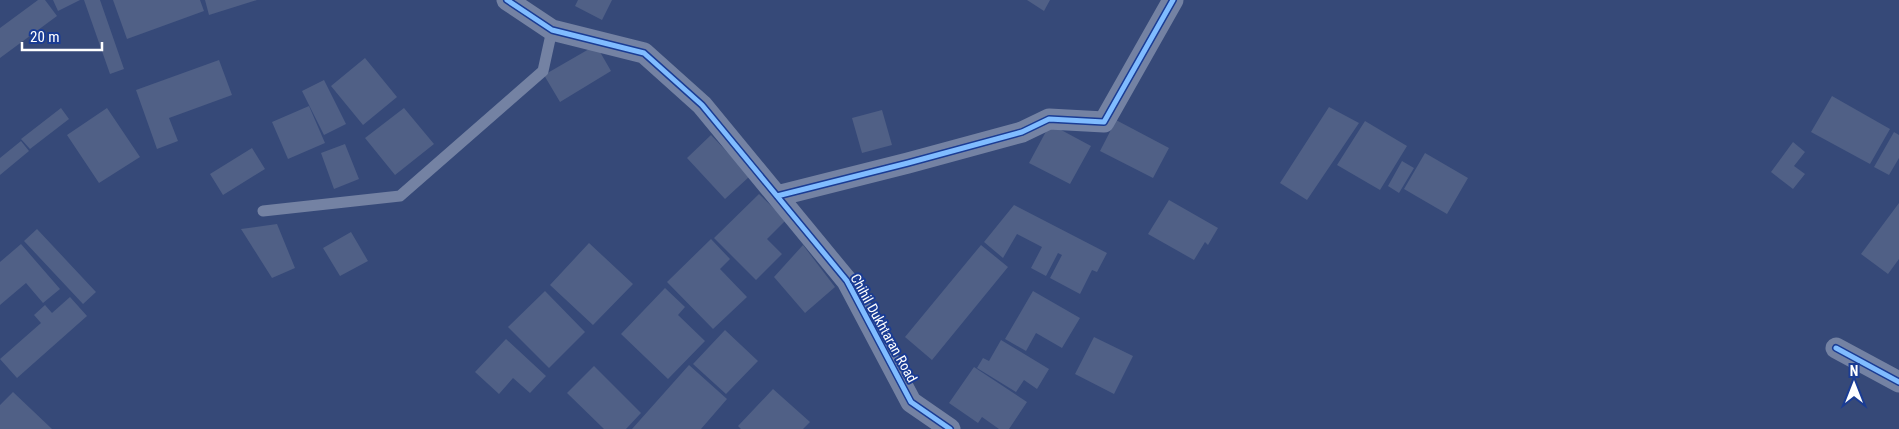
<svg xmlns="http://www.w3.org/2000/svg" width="1899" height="429" viewBox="0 0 1899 429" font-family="'Roboto Condensed',sans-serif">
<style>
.building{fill:#506086}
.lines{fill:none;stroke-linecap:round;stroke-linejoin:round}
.lane{stroke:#7482a3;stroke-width:11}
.street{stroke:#7482a3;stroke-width:21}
.cycleway-casing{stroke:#1a3c94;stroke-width:8}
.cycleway{stroke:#80bcff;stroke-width:5}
.labels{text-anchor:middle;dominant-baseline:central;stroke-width:4;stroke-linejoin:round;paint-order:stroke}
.street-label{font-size:14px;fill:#fff;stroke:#1a3c94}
</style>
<rect width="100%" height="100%" fill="#364978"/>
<!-- building -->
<path class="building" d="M 38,0 L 45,0 L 57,16 L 0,58 L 0,28 Z
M 53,0 L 80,0 L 58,11 Z
M 84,0 L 100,0 L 124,69 L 110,74 Z
M 113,0 L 200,0 L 204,11 L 127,39 Z
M 205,0 L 257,0 L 209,15 Z
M 578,0 L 612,0 L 602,20 L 575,6 Z
M 1027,0 L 1050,0 L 1044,11 Z
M 596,45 L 611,71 L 560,102 L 544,75 Z
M 365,58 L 397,97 L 363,125 L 331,86 Z
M 219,60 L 232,95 L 169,118 L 178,141 L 157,149 L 136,90 Z
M 324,80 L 346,124 L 324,135 L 302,91 Z
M 1832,96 L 1890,129 L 1870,164 L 1811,132 Z
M 309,106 L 325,143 L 288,159 L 272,122 Z
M 1329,107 L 1359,123 L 1307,200 L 1280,183 Z
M 61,108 L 69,119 L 30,149 L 21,139 Z
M 107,108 L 140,157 L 99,183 L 67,135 Z
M 404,108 L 434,144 L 395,175 L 365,138 Z
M 882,110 L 892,145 L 862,153 L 852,118 Z
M 1116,120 L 1169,148 L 1153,178 L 1100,151 Z
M 1365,121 L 1407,146 L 1380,190 L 1337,165 Z
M 1050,124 L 1091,146 L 1070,184 L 1029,163 Z
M 1894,132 L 1899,135 L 1899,158 L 1889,175 L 1874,167 Z
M 711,135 L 750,176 L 725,199 L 687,158 Z
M 21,141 L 29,151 L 0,175 L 0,158 Z
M 1793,142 L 1805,152 L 1794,166 L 1805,174 L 1793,189 L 1771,172 Z
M 345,144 L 359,179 L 334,189 L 321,153 Z
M 252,148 L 265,169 L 223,195 L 210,174 Z
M 1425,153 L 1468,178 L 1447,214 L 1404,189 Z
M 1402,161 L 1414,168 L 1399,193 L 1388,186 Z
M 759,194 L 786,220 L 767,239 L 782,254 L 756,280 L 714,238 Z
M 1169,200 L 1218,228 L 1208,245 L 1205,242 L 1194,260 L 1148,234 Z
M 1899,203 L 1899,259 L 1888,274 L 1861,254 Z
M 1014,205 L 1107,253 L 1097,272 L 1092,270 L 1080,294 L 1050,278 L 1062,255 L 1058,253 L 1046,276 L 1031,268 L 1042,247 L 1017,234 L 1003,258 L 984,242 Z
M 277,224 L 295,268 L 272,278 L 241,229 Z
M 37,229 L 96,292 L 83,304 L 24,241 Z
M 351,232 L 368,261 L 340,276 L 323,248 Z
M 711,239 L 730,259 L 720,269 L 747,297 L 713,329 L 667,282 Z
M 589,243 L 633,284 L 593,325 L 550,285 Z
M 21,244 L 60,289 L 43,303 L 26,283 L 0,305 L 0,262 Z
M 803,245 L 835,287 L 805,313 L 774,277 Z
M 981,245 L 1008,267 L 932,360 L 905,337 Z
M 665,288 L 685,307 L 678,315 L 705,341 L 668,379 L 621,334 Z
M 545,291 L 585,332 L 549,368 L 508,327 Z
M 1033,291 L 1080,318 L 1062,348 L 1036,333 L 1026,351 L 1005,339 Z
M 70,297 L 87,316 L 17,378 L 0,359 L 41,323 L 34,315 L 45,305 L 52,313 Z
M 725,330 L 758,361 L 726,394 L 693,364 Z
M 1094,337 L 1133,356 L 1114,394 L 1075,374 Z
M 506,339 L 546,376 L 530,393 L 513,378 L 499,394 L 475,372 Z
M 1001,340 L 1049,369 L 1037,389 L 1024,380 L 1016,392 L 977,368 L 983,358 L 989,361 Z
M 689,365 L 727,399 L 701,429 L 632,429 Z
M 594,366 L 641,413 L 626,429 L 604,429 L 567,393 Z
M 974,367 L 1027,402 L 1009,429 L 999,429 L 982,417 L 978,423 L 949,403 Z
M 773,389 L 810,422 L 803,429 L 741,429 L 738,426 Z
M 13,392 L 52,429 L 0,429 L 0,405 Z"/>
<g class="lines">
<!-- lane -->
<path class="lane" d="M 263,211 L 400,196 L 543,71 L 552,30"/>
<!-- street -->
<path class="street" d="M 507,0 L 552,30 L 644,53 L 702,105 L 847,281 L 911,402 L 950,429
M 777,196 L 908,163 L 1022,132 L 1049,119 L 1104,122 L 1173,0
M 1836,348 L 1899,382"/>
<!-- cycleway casing -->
<g class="cycleway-casing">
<path id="cycleway" d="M 507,0 L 552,30 L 644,53 L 702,105 L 847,281 L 911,402 L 950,429
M 777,196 L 908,163 L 1022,132 L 1049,119 L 1104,122 L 1173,0
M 1836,348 L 1899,382"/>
</g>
<!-- cycleway -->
<use href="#cycleway" class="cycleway"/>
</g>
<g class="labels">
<!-- street labels -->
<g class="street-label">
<text transform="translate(884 328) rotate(61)">Chihil Dukhtaran Road</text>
</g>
</g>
<!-- north arrow -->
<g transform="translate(1854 384)" stroke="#1a3c94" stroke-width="4" paint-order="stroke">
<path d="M0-4L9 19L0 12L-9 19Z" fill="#ffffff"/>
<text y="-8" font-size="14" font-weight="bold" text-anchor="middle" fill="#ffffff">N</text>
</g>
<!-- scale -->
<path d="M22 42v8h80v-8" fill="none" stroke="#ffffff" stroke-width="2.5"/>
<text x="30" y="42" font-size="15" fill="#ffffff" stroke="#1a3c94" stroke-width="4" paint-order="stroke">20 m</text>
</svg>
